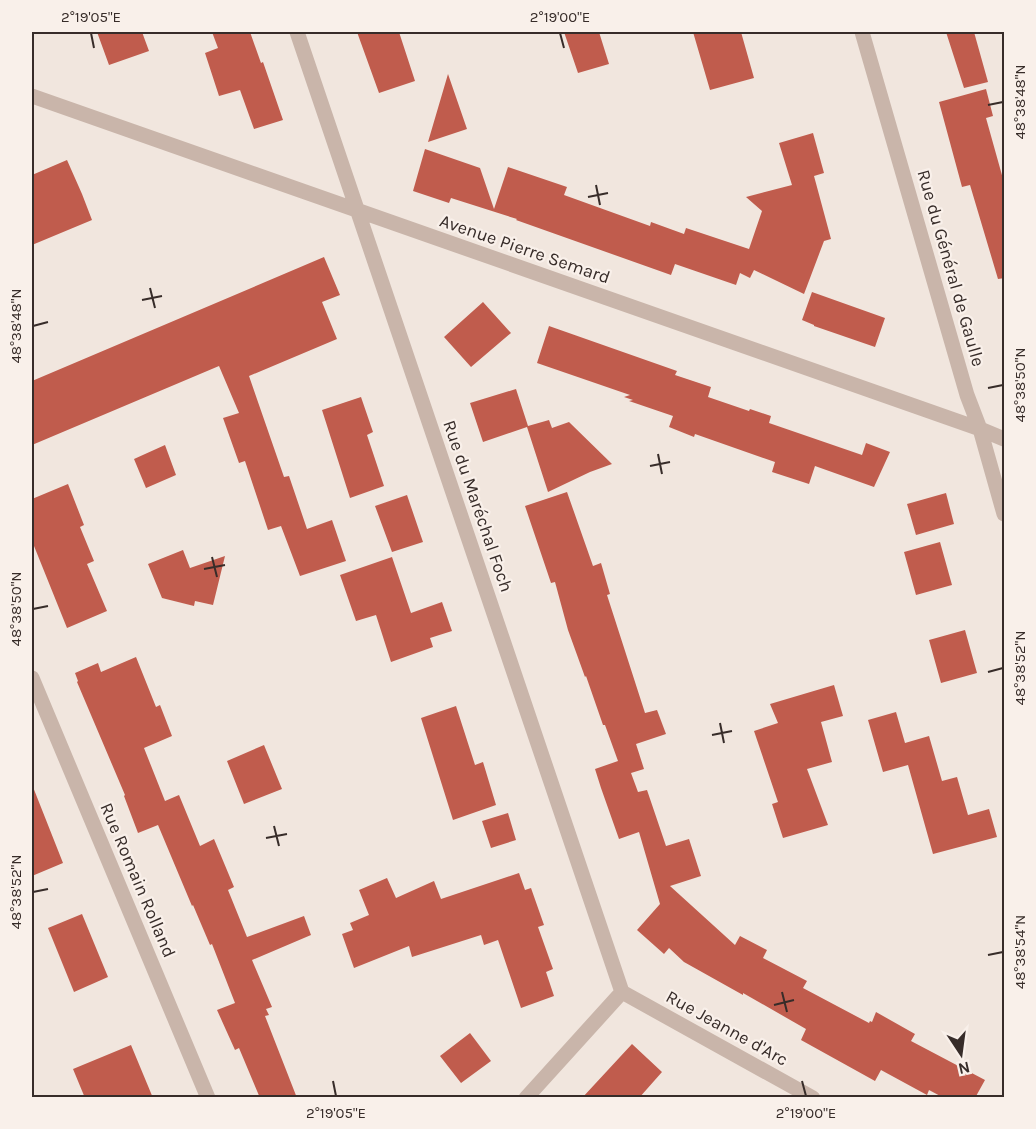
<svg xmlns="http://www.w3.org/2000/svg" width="1036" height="1129" viewBox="0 0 1036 1129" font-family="Karla,sans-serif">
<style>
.building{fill:#c05c4d}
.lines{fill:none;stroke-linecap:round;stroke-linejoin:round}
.street{stroke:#c9b5aa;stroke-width:15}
.ticks{fill:none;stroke:#372c29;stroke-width:2}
.labels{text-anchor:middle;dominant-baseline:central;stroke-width:4.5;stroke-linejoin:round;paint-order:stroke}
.street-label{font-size:18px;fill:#372c29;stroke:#f9f0ea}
.neatline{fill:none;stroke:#372c29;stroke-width:2}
.ticks-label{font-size:15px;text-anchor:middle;fill:#372c29}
</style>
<rect width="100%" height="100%" fill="#f1e6de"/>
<!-- building -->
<path class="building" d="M 97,32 L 142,32 L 149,51 L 109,65 Z
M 212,32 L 250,32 L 261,63 L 263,62 L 283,120 L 254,129 L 240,90 L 219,96 L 205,53 L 218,48 Z
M 357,32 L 399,32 L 415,81 L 379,93 Z
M 564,32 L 599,32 L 609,64 L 578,73 Z
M 693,32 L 741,32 L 754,78 L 710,90 Z
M 946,32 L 974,32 L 988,82 L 964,88 Z
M 448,74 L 467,129 L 428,142 Z
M 986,89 L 993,116 L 986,118 L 1005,186 L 1005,278 L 998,279 L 970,185 L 962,187 L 939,102 Z
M 813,133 L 824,173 L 814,176 L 831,239 L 824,241 L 804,294 L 754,270 L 750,278 L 740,273 L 736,285 L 675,264 L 671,275 L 516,220 L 517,219 L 451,198 L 449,203 L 413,191 L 425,149 L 480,168 L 494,209 L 508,167 L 567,187 L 564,195 L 650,226 L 651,222 L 684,234 L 686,228 L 749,249 L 762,211 L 746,197 L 792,185 L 779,143 Z
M 67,160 L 82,194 L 92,220 L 32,245 L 32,175 Z
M 324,257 L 340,295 L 322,302 L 337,339 L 249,376 L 284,477 L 289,476 L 307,529 L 332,520 L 346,561 L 300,576 L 281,526 L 268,530 L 245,461 L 239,463 L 223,418 L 239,413 L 219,366 L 32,445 L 32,381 Z
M 812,292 L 885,318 L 875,347 L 814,326 L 814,325 L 802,320 Z
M 483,302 L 511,333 L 471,367 L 444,337 Z
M 549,326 L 677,371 L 675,375 L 711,387 L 708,397 L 749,411 L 750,409 L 771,416 L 769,423 L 862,455 L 866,443 L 890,452 L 874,487 L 815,466 L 809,484 L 772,472 L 775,462 L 695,434 L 694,437 L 669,427 L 673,416 L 629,401 L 633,400 L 624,397 L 630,395 L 537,363 Z
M 516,389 L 528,426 L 549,420 L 552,428 L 569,422 L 612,464 L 590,472 L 548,492 L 527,427 L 483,442 L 470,403 Z
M 361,397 L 373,432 L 367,435 L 384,486 L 350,498 L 322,410 Z
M 165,445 L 176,475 L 146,488 L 134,459 Z
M 68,484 L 84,525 L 80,527 L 94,561 L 87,564 L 107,611 L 67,628 L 32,541 L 32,499 Z
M 567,492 L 593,566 L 601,563 L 610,594 L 607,595 L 645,713 L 657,710 L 666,734 L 636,744 L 644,769 L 631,773 L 638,792 L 647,790 L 666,846 L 689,839 L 701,876 L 670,886 L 735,945 L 740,936 L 767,950 L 763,958 L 807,981 L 803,988 L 869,1023 L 870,1021 L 872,1022 L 876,1012 L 915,1034 L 911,1041 L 985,1080 L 975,1098 L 944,1098 L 929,1090 L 927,1095 L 881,1070 L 875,1081 L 801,1040 L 806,1029 L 743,993 L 743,995 L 684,962 L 669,948 L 664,954 L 637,930 L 660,904 L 639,832 L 619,839 L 601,788 L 595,769 L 618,761 L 605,725 L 603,725 L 586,676 L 585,677 L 568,630 L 555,582 L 551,583 L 525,506 Z
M 946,493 L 954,524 L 916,535 L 907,504 Z
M 407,495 L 423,542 L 392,552 L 375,506 Z
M 940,542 L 952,585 L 916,595 L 904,552 Z
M 183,550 L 190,568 L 225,556 L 213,605 L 195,601 L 194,606 L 162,598 L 148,564 Z
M 392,557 L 411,613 L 442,602 L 452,631 L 430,638 L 433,647 L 391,662 L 376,615 L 356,621 L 340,575 Z
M 965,630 L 977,673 L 941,683 L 929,640 Z
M 136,657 L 156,707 L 160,705 L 172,736 L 144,748 L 165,801 L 179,795 L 200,846 L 214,839 L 234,887 L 228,890 L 247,937 L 304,916 L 311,935 L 252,960 L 272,1007 L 266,1009 L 269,1015 L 265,1016 L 297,1098 L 260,1098 L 239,1048 L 235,1050 L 217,1010 L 235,1003 L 212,944 L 210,945 L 193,905 L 192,906 L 158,825 L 138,833 L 124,796 L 125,795 L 77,682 L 78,681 L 75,673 L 98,663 L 101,672 Z
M 834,685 L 843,716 L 821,722 L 832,762 L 807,769 L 828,825 L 783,838 L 772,804 L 778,802 L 754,731 L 778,723 L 770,704 Z
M 456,706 L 475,765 L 483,762 L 496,805 L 453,820 L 421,718 Z
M 896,712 L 905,743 L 929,736 L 942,781 L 957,777 L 968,815 L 989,809 L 997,837 L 933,854 L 908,765 L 883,772 L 868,720 Z
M 264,745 L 282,789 L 244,804 L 227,761 Z
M 33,787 L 63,863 L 32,876 L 32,788 Z
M 508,813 L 516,840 L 491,848 L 482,821 Z
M 519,873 L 525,890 L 531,888 L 544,925 L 538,927 L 553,969 L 546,972 L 554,996 L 521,1008 L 498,940 L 484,945 L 481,935 L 412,957 L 409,946 L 354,968 L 342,934 L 353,930 L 350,923 L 369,915 L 359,890 L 387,878 L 396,898 L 434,881 L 441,899 Z
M 82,914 L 108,977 L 74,992 L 48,928 Z
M 470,1033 L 491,1061 L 461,1083 L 440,1056 Z
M 632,1044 L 662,1072 L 639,1098 L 582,1098 Z
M 131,1045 L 153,1098 L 85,1098 L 73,1069 Z"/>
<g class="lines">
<!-- street -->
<path class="street" d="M 297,32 L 622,992
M 862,32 L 967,395 L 980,429 L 1004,514
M 32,96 L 980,429 L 1004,439
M 32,678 L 208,1098
M 622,992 L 813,1098
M 526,1098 L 622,992"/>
</g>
<!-- ticks -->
<path class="ticks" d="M 91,33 L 94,48M 560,33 L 564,48M 988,105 L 1003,102M 596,185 L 600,205M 588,197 L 608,193M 150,288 L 155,308M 142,300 L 162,296M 33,326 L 48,322M 988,388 L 1003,385M 658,454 L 662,474M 650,466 L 670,462M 212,557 L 217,577M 204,569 L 225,565M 33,609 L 48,606M 988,672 L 1003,668M 720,723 L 724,743M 712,735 L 732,731M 274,826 L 279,846M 266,838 L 287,834M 33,892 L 48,889M 988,955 L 1003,952M 782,992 L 787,1012M 774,1005 L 794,1000M 333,1081 L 336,1096M 802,1081 L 806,1096"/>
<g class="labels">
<!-- street labels -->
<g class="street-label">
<text transform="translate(525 249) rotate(19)">Avenue Pierre Semard</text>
<text transform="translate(951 268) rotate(74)">Rue du Général de Gaulle</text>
<text transform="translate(478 506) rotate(71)">Rue du Maréchal Foch</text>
<text transform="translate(138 880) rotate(67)">Rue Romain Rolland</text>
<text transform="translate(727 1028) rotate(29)">Rue Jeanne d'Arc</text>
</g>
</g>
<!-- border -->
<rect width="1036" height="1129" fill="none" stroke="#f9f0ea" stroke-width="66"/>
<!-- north arrow -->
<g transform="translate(961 1054) rotate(167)" stroke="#f9f0ea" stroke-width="4.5" paint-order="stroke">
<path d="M0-4.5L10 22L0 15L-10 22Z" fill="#372c29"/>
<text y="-9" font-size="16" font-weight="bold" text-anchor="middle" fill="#372c29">N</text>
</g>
<rect x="33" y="33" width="970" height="1063" class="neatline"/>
<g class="ticks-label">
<text x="91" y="22">2°19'05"E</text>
<text x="560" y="22">2°19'00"E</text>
<text transform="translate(1020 102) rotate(-90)" y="5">48°38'48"N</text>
<text transform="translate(16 326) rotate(-90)" y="5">48°38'48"N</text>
<text transform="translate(1020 385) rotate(-90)" y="5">48°38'50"N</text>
<text transform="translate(16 609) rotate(-90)" y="5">48°38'50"N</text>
<text transform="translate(1020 668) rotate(-90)" y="5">48°38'52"N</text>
<text transform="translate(16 892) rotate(-90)" y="5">48°38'52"N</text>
<text transform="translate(1020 952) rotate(-90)" y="5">48°38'54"N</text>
<text x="336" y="1118">2°19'05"E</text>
<text x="806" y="1118">2°19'00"E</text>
</g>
</svg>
